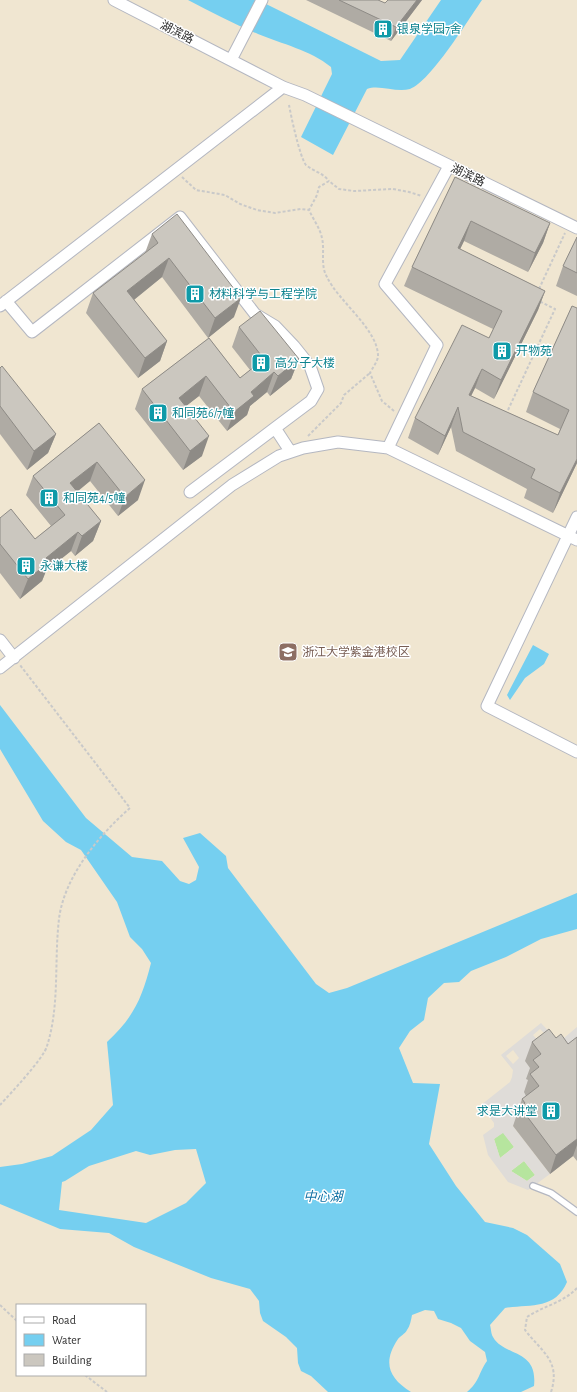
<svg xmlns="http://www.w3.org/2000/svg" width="577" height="1392" viewBox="0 0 577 1392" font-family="'Alegreya Sans','Noto Sans SC',sans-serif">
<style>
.education{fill:#f0e6d1;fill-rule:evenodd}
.green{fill:#b6e59e}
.plaza{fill:#dfdcd8;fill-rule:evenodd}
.water{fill:#75cff0;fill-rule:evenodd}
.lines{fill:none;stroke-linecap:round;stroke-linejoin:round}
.lane-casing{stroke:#b4b7c1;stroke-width:8}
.street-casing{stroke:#b4b7c1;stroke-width:13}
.path{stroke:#c9c9c9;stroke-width:2;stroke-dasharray:3 2;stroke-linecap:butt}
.lane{stroke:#fff;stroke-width:5.5}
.street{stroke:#fff;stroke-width:11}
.wall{fill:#afaba4}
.shaded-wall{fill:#8e8b86}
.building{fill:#cbc7bf;stroke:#8e8b86}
.labels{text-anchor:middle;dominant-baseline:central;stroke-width:3;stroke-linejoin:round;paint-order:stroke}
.culture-label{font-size:12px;fill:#0d838f;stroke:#fff;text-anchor:start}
.street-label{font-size:12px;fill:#2e2e2e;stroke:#fff}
.education-label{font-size:12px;fill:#785e54;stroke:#fff;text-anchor:start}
.water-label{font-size:13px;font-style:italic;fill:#0d6fa3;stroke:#fff}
</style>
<rect width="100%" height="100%" fill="#efe9e1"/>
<!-- education -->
<path class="education" d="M 0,0 L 577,0 L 577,1392 L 0,1392 ZM 17,1305 L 145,1305 L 145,1375 L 17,1375 Z"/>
<!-- green -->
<path class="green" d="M 503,1132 L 514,1147 L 500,1158 L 494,1139 Z
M 524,1161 L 535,1175 L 527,1181 L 511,1171 Z"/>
<!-- plaza -->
<path class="plaza" d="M 541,1023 L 552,1035 L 559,1039 L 564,1038 L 577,1027 L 577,1059 L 534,1073 L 533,1104 L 513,1126 L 550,1174 L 528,1190 L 508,1182 L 488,1155 L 483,1135 L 494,1127 L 494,1123 L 481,1105 L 510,1082 L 512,1077 L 513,1070 L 501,1055 ZM 540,1029 L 548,1037 L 540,1043 L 533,1035 ZM 513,1050 L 519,1058 L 513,1064 L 506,1056 ZM 503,1133 L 514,1147 L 500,1158 L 494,1139 ZM 524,1161 L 535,1175 L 527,1181 L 511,1171 Z"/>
<!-- water -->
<path class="water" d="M 188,0 L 258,0 L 381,61 L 400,60 L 441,0 L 482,0 C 468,20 431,81 410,89 C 396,93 379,84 367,89 L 333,155 L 301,137 L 332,74 L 331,67 C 310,50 282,44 258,34 C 234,24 211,12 188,0 Z
M 533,645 L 549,654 L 544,664 L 525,678 L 510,700 L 507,695 Z
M 0,705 L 86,818 L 132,857 L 162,861 L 180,881 L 189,884 L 196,880 L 199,867 L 183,838 L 200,833 L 226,856 L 228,868 L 316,984 L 329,993 L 347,988 L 577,893 L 577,929 L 541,939 L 506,957 L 471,971 L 459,982 L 444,983 L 428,998 L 424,1020 L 410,1031 L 399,1048 L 413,1083 L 440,1084 L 429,1144 L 456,1186 L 485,1222 L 513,1228 L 527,1235 L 560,1264 L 567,1282 C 555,1310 530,1304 505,1308 L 490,1325 C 491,1328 491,1334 493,1337 C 504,1357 538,1348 534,1386 L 521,1392 L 467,1392 C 480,1381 478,1374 487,1361 L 485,1352 L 470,1341 L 461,1328 L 451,1323 L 438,1319 L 434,1311 L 425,1310 L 412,1315 C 411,1320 410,1326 407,1330 C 405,1334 400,1336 398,1339 C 382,1363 389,1378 411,1392 L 328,1392 L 311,1376 L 301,1371 L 298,1363 L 297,1348 L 286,1337 L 263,1321 L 260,1313 L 259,1301 L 250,1289 L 211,1278 L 134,1247 L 109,1233 L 60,1229 L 0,1204 L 0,1167 L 22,1164 L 52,1156 L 91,1130 L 113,1105 L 107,1042 C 134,1017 142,998 151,963 L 142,949 L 130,937 L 117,902 L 81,850 L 66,842 L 43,821 L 0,749 ZM 196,1149 L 206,1183 L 186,1203 L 146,1223 L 59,1210 L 62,1182 L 65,1181 L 89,1166 L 136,1151 L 150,1155 L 175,1150 Z"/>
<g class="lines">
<!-- lane casing -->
<g class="lane-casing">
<path id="lane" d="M 533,1186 L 551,1193 L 577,1212"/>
</g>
<!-- street casing -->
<g class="street-casing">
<path id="street" d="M 114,0 L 283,87 L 305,95 L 577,228
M 231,60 L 262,0
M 6,301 L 32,332 L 180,217 L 255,314 L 275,326 L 294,346 L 310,366 L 318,389 L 311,401 L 275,428 L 290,451
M 0,306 L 283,87
M 388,448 L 437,345 L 385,284 L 449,166
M 190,492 L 275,428
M 577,517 L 487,706 L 577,752
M 0,640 L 14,658
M 0,668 L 232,485 L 279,456 L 303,448 L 338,442 L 388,448 L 577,540"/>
</g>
<!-- path -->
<path class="path" d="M 289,105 C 291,116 300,158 306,165 C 313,171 323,173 329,181
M 182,177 L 196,190 L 225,195 L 240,204 L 257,210 L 275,213 L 301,209 L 309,210
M 539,289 L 565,233
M 508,410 L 555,309 L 539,301
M 394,411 L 382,401 L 370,373 C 372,369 377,362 378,357 C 379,330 338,301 327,277 C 320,265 325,251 322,238 C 320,228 313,219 309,210 L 317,195 L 319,187 L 329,181 L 339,189 L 354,191 L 393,189 L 409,192 L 422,196
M 308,436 L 341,403 L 344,395 L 370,373
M 0,1105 C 10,1094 44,1058 47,1046 C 60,1005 54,961 59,919 C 64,877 99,835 130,808 L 20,665
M 0,1305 L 17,1321
M 85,1375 L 107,1392
M 551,1392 C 561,1361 542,1352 525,1330 L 527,1317 C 543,1306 563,1303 577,1288"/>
<!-- lane -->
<use href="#lane" class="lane"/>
<!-- street -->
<use href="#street" class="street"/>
</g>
<!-- wall -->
<path class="wall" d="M 306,0 L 378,0 L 385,3 L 388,0 L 422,0 L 391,41 Z
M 455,177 L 550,223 L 543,243 L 528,272 L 464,241 L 460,249 L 545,291 L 538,310 L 494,399 L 475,388 L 471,396 L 558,435 L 560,429 L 526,412 L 533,392 L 572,306 L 577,463 L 553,513 L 524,498 L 527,489 L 456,451 L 451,427 L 438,455 L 408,438 L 415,418 L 489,338 L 493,329 L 404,286 L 412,267 Z
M 152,234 L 234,317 L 208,338 L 162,277 L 134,300 L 167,341 L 160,361 L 138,378 L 86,313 L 93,293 L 145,253 Z
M 577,237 L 577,296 L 556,286 L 563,266 Z
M 239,327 L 299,359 L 291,379 L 270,396 L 267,392 L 250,406 L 247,415 L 227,431 L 199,396 L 186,406 L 202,456 L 183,470 L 135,409 L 142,389 L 209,338 L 240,378 L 250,370 L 232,347 Z
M 0,368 L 56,434 L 48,453 L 27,470 L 0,434 Z
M 99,423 L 138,500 L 118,516 L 90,481 L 77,492 L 101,521 L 93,541 L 75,556 L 71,551 L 46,571 L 42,581 L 20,599 L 0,573 L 0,518 L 35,539 L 51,526 L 26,495 L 33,476 Z
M 577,1037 L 577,1161 L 573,1156 L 550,1174 L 513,1126 L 522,1099 L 526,1096 L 524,1092 L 528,1080 L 526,1079 L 530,1068 L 525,1061 L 532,1042 L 556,1038 L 568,1044 Z"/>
<!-- shaded-wall -->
<path class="shaded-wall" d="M 417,0 L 422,0 L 391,41 L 396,27 Z
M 471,221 L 464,241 L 451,268 L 458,248 Z
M 550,223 L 543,243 L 528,272 L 535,253 Z
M 169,258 L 162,277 L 120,311 L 127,291 Z
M 545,291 L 538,310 L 494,399 L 501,380 Z
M 241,298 L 234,317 L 208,338 L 215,318 Z
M 167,341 L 160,361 L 138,378 L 145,358 Z
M 299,359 L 291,379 L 270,396 L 278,376 Z
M 482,369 L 475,388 L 462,414 L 469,395 Z
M 274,372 L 267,392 L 250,406 L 247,415 L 227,431 L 234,412 L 251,392 Z
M 206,376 L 199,396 L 172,417 L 179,398 Z
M 458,407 L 451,427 L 438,455 L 445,436 Z
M 56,434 L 48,453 L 27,470 L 34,451 Z
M 209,436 L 202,456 L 183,470 L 190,451 Z
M 577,459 L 577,463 L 553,513 L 560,493 Z
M 97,462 L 90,481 L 63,503 L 70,483 Z
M 145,480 L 138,500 L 118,516 L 125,497 Z
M 101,521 L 93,541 L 75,556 L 82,536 Z
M 78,532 L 71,551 L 46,571 L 42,581 L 20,599 L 28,579 L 46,558 Z
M 577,1139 L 577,1145 L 573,1156 L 550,1174 L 556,1155 Z"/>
<!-- building -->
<path class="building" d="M 339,0 L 378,0 L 385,3 L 388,0 L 417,0 L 396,27 Z
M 455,177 L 550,223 L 535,253 L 471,221 L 458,248 L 545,291 L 501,380 L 482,369 L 469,395 L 558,435 L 569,410 L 533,392 L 572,306 L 577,308 L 577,459 L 560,493 L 531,478 L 535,469 L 463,432 L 458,407 L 445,436 L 415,418 L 462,325 L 489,338 L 502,311 L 412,267 Z
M 177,214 L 241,298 L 215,318 L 169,258 L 127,291 L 167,341 L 145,358 L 93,293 L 158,243 L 152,234 Z
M 577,237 L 577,273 L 563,266 Z
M 260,311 L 299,359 L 278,376 L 274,372 L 251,392 L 254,396 L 234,412 L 206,376 L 179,398 L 209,436 L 190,451 L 142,389 L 209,338 L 240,378 L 264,359 L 239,327 Z
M 2,366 L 56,434 L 34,451 L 0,406 L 0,368 Z
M 99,423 L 145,480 L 125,497 L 97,462 L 70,483 L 101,521 L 82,536 L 78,532 L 46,558 L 49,562 L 28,579 L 0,544 L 0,518 L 11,509 L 35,539 L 65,515 L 33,476 Z
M 549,1029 L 556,1038 L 561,1034 L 568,1044 L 577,1037 L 577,1139 L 556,1155 L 520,1107 L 525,1103 L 522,1099 L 539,1086 L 530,1074 L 539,1067 L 533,1060 L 541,1054 L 532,1042 Z"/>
<!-- icons -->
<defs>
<g id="building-square" transform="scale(1)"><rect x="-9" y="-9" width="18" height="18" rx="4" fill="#0f9aa8" stroke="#fff"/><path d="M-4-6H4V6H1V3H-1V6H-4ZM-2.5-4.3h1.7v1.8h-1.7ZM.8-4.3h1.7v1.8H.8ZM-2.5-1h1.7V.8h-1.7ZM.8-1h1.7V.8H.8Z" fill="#fff"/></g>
<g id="university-square" transform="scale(1)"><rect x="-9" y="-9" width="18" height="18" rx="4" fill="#8d6e63" stroke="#fff"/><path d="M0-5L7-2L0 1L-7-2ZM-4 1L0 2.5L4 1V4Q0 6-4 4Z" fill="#fff"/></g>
</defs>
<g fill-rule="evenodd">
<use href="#building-square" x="383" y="29"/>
<use href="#building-square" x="195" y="294"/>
<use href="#building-square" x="502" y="351"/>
<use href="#building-square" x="261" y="363"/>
<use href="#building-square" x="158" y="413"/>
<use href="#building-square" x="49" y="498"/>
<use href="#building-square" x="26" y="566"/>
<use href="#university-square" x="288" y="652"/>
<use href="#building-square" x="551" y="1111"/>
</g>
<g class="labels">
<!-- culture labels -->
<g class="culture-label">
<text x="397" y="29">银泉学园7舍</text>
<text x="209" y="294">材料科学与工程学院</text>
<text x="516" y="351">开物苑</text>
<text x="275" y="363">高分子大楼</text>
<text x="172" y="413">和同苑6/7幢</text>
<text x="63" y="498">和同苑4/5幢</text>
<text x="40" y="566">永谦大楼</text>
<text x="537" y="1111" text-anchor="end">求是大讲堂</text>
</g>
<!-- street labels -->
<g class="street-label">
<text transform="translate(177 32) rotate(27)">湖滨路</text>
<text transform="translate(468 175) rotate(26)">湖滨路</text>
</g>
<!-- education labels -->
<g class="education-label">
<text x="302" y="652">浙江大学紫金港校区</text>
</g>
<!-- water labels -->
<g class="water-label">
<text x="323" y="1197">中心湖</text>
</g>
</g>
<!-- legend -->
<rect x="16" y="1304" width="130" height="72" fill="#ffffff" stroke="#ababab"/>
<rect x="24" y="1317" width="20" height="6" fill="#ffffff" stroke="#ababab"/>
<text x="52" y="1324" font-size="12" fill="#2e2e2e">Road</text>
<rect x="24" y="1334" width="20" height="12" fill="#75cff0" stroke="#ababab"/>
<text x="52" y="1344" font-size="12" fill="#2e2e2e">Water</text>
<rect x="24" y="1354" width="20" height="12" fill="#cbc7bf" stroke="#ababab"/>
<text x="52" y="1364" font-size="12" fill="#2e2e2e">Building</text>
</svg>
